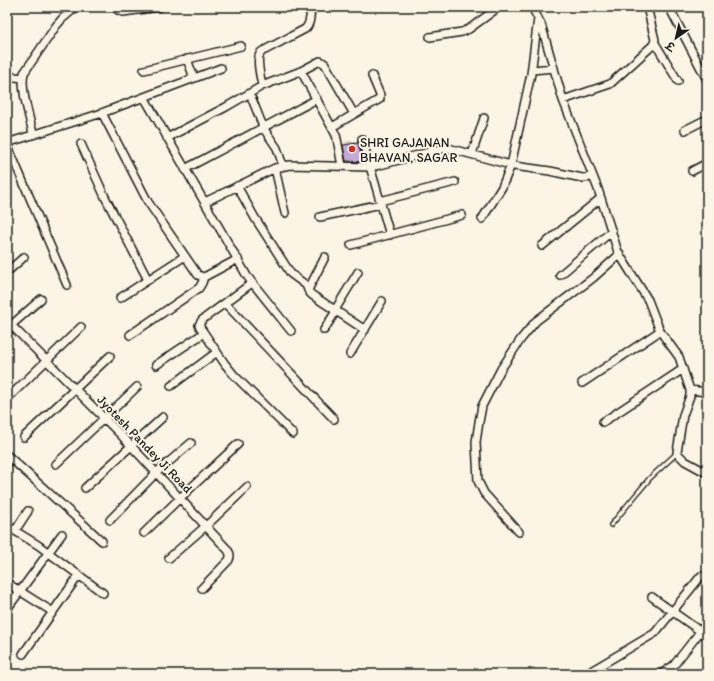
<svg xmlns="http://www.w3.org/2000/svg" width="714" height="681" viewBox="0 0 714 681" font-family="Itim,'Playpen Sans Deva',sans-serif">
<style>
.building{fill:#c7abd7;stroke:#1c1c1c;filter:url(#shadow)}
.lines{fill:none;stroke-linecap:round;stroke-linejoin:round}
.lane-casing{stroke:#1c1c1c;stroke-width:6}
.street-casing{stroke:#1c1c1c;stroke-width:10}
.lane{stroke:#fcf5e5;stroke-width:3.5}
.street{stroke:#fcf5e5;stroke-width:7}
.poi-dot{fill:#c8321e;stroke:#fcf5e5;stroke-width:1.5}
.labels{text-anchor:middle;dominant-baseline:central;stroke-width:4;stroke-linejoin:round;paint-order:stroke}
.poi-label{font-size:13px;fill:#1c1c1c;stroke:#fcf5e5;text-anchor:start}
.street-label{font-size:13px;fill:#1c1c1c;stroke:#fcf5e5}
</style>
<defs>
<filter id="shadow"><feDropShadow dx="3.5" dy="-3.5" stdDeviation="2" flood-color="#0004"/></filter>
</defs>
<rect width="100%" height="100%" fill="#fcf5e5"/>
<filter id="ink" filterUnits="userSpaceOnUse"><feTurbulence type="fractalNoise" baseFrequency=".025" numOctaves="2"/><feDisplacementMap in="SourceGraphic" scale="8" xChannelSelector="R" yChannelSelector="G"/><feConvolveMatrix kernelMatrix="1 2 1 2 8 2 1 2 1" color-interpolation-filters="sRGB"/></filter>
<g filter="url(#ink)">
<!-- building -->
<path class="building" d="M 358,143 L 363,162 L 346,161 L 343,145 Z"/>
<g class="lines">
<!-- lane casing -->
<g class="lane-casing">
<path id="lane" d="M 611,525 L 650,478 L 677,453"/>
</g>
<!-- street casing -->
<g class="street-casing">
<path id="street" d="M 116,7 L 118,10 L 123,12 L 160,7
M 532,7 L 541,24 L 563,100 L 598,189 L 618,252 L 648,300 L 660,331 L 679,357 L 690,390 L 690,396 L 683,415 L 678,446 L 677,453 L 685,461 L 707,473
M 669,7 L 707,80
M 430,37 L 462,32 L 469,29 L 499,7
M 655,43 L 678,81
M 187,59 L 194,78
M 144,70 L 241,46
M 532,70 L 554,68
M 301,71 L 336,135 L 337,139 L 342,166
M 7,76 L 23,78
M 262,86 C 261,79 256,60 260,54 C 261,51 263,51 265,50 L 305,29 C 311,24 310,15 311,7
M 144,97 L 247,276 L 291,331
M 252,99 L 264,129 L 277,148 L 283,166
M 563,100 L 610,84 L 653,45 L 655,40 L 647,7
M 102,113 L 148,202 L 198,275 L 203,277 L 206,276 L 238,259
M 332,127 L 380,99 L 380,95 L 372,76
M 685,130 L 707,119
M 33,134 C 30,118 20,89 24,73 L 56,26 L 62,19 L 76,7
M 167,138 L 226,107 L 262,86 L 301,71 L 320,61 L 322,62 L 325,64 L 354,114
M 362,139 L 390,235
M 7,143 L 99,114 L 221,68
M 7,144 L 67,285
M 81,144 L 105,197 L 148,280
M 472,154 L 484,118
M 275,168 L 285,213
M 185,169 L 317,99
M 692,171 L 707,163
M 237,186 L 255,218 L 291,274 L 306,285 L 309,292 L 312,295 L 365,330
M 380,201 L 455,182
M 205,202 L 275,168 L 290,165 L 369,167 L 380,165 L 437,150 L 448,148 L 514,166 L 550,171 L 582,178 L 593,177
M 320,217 L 381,204
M 482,219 L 502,187 L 511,165 L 531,74 L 538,18
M 351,245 L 462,215
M 542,246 L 601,198
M 7,272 L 24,257
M 560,275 L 612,231
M 252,283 L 202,320 L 199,325 L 200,327 L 225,364 L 234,375 L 293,434
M 308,290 L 325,257
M 120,298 L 185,256
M 225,303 L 334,419
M 335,310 L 358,272
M 7,321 L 122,436 L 227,549 C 230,553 231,555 229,560 L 202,588
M 7,329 L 41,299
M 324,330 L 336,311
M 130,335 L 199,288 L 202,283 L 204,277
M 350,354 L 382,301
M 156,365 L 204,333
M 582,383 L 660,331
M 171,386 L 217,352
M 690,390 L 707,392
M 7,399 L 81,327
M 603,422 L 683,369
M 24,437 L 110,356
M 7,455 L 102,541
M 56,464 L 137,387
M 85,488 L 163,417
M 110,520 L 156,473 L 191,443
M 7,526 L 38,545 L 103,593
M 15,531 L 28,511
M 519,532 L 484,493 L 478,481 L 476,442 L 479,422 L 482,406 L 501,369 L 521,339 L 536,321 L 593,278 L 620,254
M 144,533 L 180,498 L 238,444
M 169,558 L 206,526 L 247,487
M 7,583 L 53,612
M 652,597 L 707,636
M 7,609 L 62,534
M 23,654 L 79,575
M 586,674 L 650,636 L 655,633 L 701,576
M 661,674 L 670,668 L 674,665 L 707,623"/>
</g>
<!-- lane -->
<use href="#lane" class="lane"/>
<!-- street -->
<use href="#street" class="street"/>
</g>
</g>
<!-- markers -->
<circle class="poi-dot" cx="352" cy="149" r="4"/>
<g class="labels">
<!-- poi labels -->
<g class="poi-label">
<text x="360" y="142">SHRI GAJANAN<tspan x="360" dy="15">BHAVAN, SAGAR</tspan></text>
</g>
<!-- street labels -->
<g class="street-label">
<text transform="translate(145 444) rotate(46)">Jyotesh Pandey Ji Road</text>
</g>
</g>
<!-- margin -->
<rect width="714" height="681" fill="none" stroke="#fcf5e5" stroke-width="24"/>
<rect x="12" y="12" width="690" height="657" fill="none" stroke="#1c1c1c" stroke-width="1.5" filter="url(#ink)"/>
<!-- north arrow -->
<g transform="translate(676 38) rotate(214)" stroke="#fcf5e5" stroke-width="3" paint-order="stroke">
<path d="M0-3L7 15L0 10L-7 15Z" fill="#1c1c1c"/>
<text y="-6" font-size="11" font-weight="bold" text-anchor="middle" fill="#1c1c1c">उ</text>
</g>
</svg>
